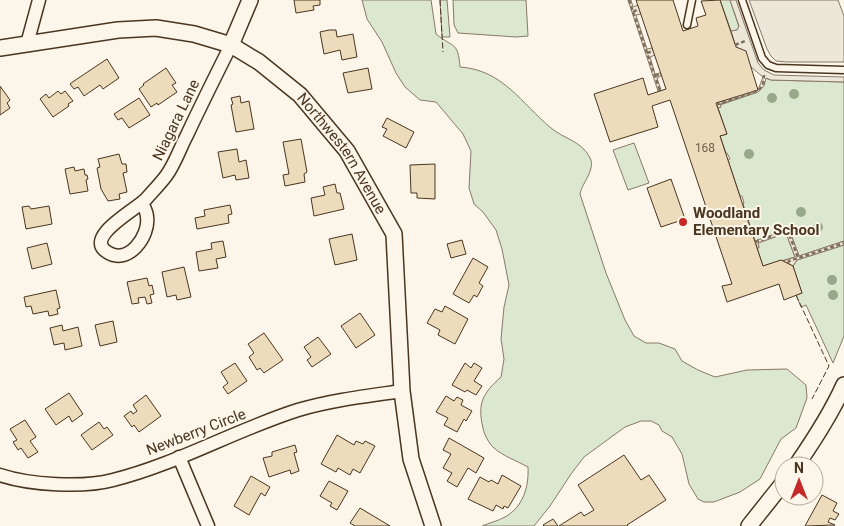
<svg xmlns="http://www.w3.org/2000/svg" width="844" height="526" viewBox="0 0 844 526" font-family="Roboto,sans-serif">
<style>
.green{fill:#dce7d0;stroke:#887966}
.parking{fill:#ede7d9;stroke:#887966}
.building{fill:#ecdcbc;stroke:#4a3520}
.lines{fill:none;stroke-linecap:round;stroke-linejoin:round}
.service-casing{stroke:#4a3520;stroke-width:9}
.minor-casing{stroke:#4a3520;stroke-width:15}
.tertiary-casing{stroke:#4a3520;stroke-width:18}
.path{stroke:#7f6f5c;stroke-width:2.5;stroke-dasharray:4 2.5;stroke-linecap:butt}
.service{stroke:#fbf6e9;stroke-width:6}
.minor{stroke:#fbf6e9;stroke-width:12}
.tertiary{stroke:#fbf6e9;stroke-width:15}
.fence{stroke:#4a3520;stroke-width:1;stroke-dasharray:6 2.5;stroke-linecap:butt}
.tree{fill:#96a887}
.poi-dot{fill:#c62828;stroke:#fbf6e9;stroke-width:2}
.labels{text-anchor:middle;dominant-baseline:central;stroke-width:4;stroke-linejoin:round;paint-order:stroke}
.number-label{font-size:12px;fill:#725f47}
.street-label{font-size:15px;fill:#4a3520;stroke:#fbf6e9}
.poi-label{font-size:15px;font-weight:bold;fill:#4a3520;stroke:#fbf6e9;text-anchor:start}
</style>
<rect width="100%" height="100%" fill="#fbf6e9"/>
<!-- green -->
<path class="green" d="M 362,0 L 431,0 L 436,34 C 453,48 458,41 460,67 C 503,70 521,103 551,128 C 564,139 582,141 590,158 C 596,169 582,183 580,194 L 606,273 L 625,320 L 634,336 L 646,343 L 659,343 L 675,349 L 682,361 L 698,370 L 715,377 L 747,370 L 787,369 L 806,385 L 807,398 L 796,428 L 781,439 L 760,479 L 740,492 L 714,502 L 704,502 L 698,499 L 689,484 L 682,454 L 672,437 L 662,431 L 659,425 L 651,421 L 641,421 L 625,427 L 584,457 L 571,474 L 550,506 L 534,526 L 482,526 C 489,523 498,521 505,517 C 523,507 529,487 528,467 C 517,461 503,456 494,448 C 489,444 484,434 483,428 C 477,403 483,393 501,377 L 504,359 L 501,339 L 504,307 L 509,285 L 502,249 L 496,230 L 483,212 L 474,204 L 469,188 L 471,151 L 463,134 L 436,102 L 420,100 L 405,87 L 396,73 L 382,42 L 367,19 Z
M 440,0 L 447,0 L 450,37 L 442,37 Z
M 453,0 L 526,0 L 528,36 L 516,37 L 458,33 L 454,25 Z
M 720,0 L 730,0 L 739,27 L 737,30 L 731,31 Z
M 765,78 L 771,80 L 844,82 L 844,241 L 799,256 L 789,229 L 755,241 L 743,204 L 744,203 L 742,196 L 740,196 L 728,160 L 730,159 L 727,153 L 726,153 L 720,136 L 727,134 L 718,108 L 721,107 L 720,105 L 758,92 Z
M 634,143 L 649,183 L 628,190 L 613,150 Z
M 786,233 L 795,257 L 763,266 L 757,248 L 759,247 L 758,243 Z
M 844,245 L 844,336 L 833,363 L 806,305 L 801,307 L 796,295 L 802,293 L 793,266 L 797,260 Z"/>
<!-- parking -->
<path class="parking" d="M 628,0 L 631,0 L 633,7 L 638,5 L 641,14 L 636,15 L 647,49 L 652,48 L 655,55 L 650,57 L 655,74 L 660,73 L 661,74 L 661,76 L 657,78 L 661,90 L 658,91 Z
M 730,0 L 736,0 L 758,63 L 764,70 L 774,75 L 844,77 L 844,82 L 771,80 L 766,78 L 764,86 L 758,92 L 720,104 L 721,107 L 718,108 L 716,103 L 758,90 L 763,77 L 751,67 L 736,47 L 731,31 L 737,30 L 739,26 Z
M 749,0 L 838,0 L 844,16 L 844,62 L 787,62 L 776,61 L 771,56 L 767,49 Z
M 789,229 L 799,256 L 844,241 L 844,245 L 797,260 L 793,266 L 783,261 L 795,257 L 786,233 L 758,243 L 759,248 L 757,248 L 755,241 Z"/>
<!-- building -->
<path class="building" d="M 294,0 L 320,0 L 320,5 L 313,6 L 314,10 L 296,13 Z
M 636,0 L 673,0 L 683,31 L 698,26 L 696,18 L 706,15 L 701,1 L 720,0 L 736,47 L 746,51 L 758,90 L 716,103 L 727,134 L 720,136 L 763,266 L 781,260 L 793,266 L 802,293 L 784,300 L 779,284 L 727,302 L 722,286 L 732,284 L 670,100 L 652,106 L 658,127 L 610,142 L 594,94 L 643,78 L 648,95 L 666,89 Z
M 329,30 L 336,30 L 337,37 L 353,34 L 357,57 L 342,60 L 340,50 L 324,54 L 320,32 Z
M 107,59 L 119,78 L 103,89 L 100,85 L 84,96 L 78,87 L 74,89 L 70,84 L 74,81 Z
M 166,68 L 176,83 L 172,85 L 177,92 L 158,105 L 157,103 L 151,107 L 139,89 L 144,85 L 143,84 Z
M 368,68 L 372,89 L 348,93 L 343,73 Z
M 0,86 L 10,100 L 7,103 L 10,108 L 0,115 Z
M 58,91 L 61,94 L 65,91 L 73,101 L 68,104 L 69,106 L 53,117 L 40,99 L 46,94 L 49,98 Z
M 240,96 L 241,103 L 249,101 L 254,129 L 236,132 L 231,105 L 233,104 L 231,98 Z
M 139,98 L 150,115 L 129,128 L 122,118 L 118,120 L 114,114 Z
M 387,118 L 414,132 L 406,148 L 383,136 L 387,129 L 382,127 Z
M 301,139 L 307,172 L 304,174 L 305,182 L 285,186 L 283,175 L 289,174 L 283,142 Z
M 237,149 L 239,162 L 246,160 L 249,178 L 236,180 L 235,175 L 223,178 L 218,152 Z
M 119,154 L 122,164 L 126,164 L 127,172 L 123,173 L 127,192 L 119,194 L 120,199 L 108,201 L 101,189 L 97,168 L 100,167 L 98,159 Z
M 435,164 L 435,199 L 417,198 L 417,193 L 411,193 L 410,165 Z
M 74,167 L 75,171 L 84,169 L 85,175 L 87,175 L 88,179 L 86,180 L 88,191 L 70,194 L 65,169 Z
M 671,179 L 685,219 L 661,227 L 647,188 Z
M 335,184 L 337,193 L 340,193 L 344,209 L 314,216 L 311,198 L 325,195 L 323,187 Z
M 230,205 L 232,214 L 228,215 L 229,223 L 197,229 L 195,218 L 205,216 L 204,210 Z
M 29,206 L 31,209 L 49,206 L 52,224 L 26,229 L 22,207 Z
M 352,234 L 357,260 L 335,265 L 329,239 Z
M 462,240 L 466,254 L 451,258 L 447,244 Z
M 223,241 L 226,257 L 216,259 L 218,268 L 199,271 L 196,252 L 212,249 L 211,243 Z
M 47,243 L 52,264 L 32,269 L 27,248 Z
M 473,258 L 488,267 L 479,283 L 483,286 L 477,297 L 474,295 L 469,303 L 453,294 Z
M 184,267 L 191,297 L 177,300 L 176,295 L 167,297 L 162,272 Z
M 147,278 L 149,286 L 152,285 L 154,294 L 150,295 L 152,303 L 147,304 L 145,297 L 138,298 L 139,303 L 132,304 L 127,282 Z
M 56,290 L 60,308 L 57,309 L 58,314 L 49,316 L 48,311 L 33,314 L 31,306 L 26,307 L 24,297 Z
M 445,306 L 468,319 L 455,344 L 438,335 L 440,330 L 427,323 L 435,309 L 442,312 Z
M 360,313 L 375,335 L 356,348 L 341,326 Z
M 113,321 L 117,342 L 100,346 L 95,325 Z
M 62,325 L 63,331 L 78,327 L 82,346 L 65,350 L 64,343 L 54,345 L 50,328 Z
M 264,333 L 283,360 L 264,373 L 260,368 L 257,370 L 249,357 L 254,353 L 248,344 Z
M 318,337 L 331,354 L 312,367 L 307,360 L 311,357 L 304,347 Z
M 235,363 L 247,381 L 228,394 L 223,387 L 228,383 L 221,372 Z
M 465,363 L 471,368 L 474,363 L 482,368 L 474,381 L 482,386 L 476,395 L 467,390 L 465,392 L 452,385 Z
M 69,393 L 83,414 L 72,422 L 69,416 L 56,425 L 45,409 Z
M 146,395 L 161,416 L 139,432 L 134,425 L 132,427 L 124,416 L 131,411 L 133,414 L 137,411 L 133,405 Z
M 446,396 L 454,401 L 457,397 L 463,400 L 461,405 L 472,411 L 466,421 L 464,419 L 457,432 L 444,425 L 448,418 L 436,412 Z
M 25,420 L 36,437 L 30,441 L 38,452 L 28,458 L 21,448 L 18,450 L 13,442 L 17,440 L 10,429 Z
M 99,422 L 104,429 L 107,427 L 113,435 L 92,450 L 81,435 Z
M 337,435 L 354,445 L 356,441 L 363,444 L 365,441 L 375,446 L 360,473 L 353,469 L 350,475 L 338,468 L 336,472 L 321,464 Z
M 449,438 L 484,458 L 476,473 L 468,468 L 457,487 L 447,481 L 452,473 L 443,468 L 451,454 L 443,450 Z
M 295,445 L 297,452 L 294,453 L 299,471 L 291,474 L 290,470 L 269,477 L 263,458 L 272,456 L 272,452 Z
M 624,455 L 641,480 L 649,475 L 666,500 L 627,525 L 628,526 L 559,526 L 581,512 L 584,516 L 594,510 L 578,485 Z
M 502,475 L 521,486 L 508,508 L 504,506 L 503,509 L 496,505 L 493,511 L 468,499 L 480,477 L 489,482 L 491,480 L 498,484 Z
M 251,476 L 270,487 L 265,496 L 261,493 L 249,515 L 234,506 Z
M 329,481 L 348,491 L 337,510 L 330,506 L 332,503 L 320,496 Z
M 822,495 L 837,503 L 833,511 L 839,514 L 835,520 L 830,518 L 828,522 L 835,525 L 805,526 Z
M 360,508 L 390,526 L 355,526 L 350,523 Z
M 553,519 L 558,526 L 544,526 L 543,525 Z"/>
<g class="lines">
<!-- service casing -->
<g class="service-casing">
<path id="service" d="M 742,0 L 762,58 L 768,65 L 776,68 L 844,70
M 687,25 L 692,0"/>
</g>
<!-- minor casing -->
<g class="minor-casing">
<path id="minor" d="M 27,44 L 39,0
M 142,203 C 144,207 147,212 147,217 C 150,236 128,266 107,252 C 83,237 137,209 146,199 C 153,191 160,184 166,176 C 175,164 180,148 187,135 C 201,105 216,75 231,45
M 179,457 L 208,526
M 0,475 C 30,485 83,488 113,480 C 177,464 235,430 298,410 C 332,400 367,396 402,391"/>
</g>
<!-- tertiary casing -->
<g class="tertiary-casing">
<g id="tertiary">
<path d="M 231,45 L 250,0"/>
<path id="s1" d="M 0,48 L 118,30 L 156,28 L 194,34 L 231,45 L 259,62 L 300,95 L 347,151 L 394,234 L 402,391 L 411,459 L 433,526"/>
<path d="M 796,466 C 814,440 831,414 844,385"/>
<path d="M 749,526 L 784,482"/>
</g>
</g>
<!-- path -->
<path class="path" d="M 629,0 L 660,91
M 633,12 L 639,9
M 735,45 L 745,41
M 647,53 L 653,51
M 655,76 L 661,74
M 716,105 L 759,90 L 763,85 L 764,75
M 755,242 L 788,231 L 798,258
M 788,263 L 789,261 L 844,243"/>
<!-- service -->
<use href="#service" class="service"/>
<!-- minor -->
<use href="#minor" class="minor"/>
<!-- tertiary -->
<use href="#tertiary" class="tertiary"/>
<!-- fence -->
<path class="fence" d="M 440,0 L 443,52
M 796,295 L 829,366 L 812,399"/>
</g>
<!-- trees -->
<g class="tree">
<circle cx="794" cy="94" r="5"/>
<circle cx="772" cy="98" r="5"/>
<circle cx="749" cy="154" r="5"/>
<circle cx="801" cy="212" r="5"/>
<circle cx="818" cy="227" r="5"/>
<circle cx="832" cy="280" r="5"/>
<circle cx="833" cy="295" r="5"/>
</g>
<!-- markers -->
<circle class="poi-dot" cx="683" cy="222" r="5"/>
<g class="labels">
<!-- number labels -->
<g class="number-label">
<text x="705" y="148">168</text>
</g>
<!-- street labels -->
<g class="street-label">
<text transform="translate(176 120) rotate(-64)">Niagara Lane</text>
<text stroke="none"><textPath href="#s1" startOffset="392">Northwestern Avenue</textPath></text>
<text transform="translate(196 432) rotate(-21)">Newberry Circle</text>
</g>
<!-- poi labels -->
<g class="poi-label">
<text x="693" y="213">Woodland<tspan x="693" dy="17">Elementary School</tspan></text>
</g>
</g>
<!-- north arrow -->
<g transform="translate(799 481)"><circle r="24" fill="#fbf6e9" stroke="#b4a999"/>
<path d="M0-4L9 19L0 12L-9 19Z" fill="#c62828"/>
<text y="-8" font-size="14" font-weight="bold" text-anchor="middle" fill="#4a3520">N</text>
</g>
</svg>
